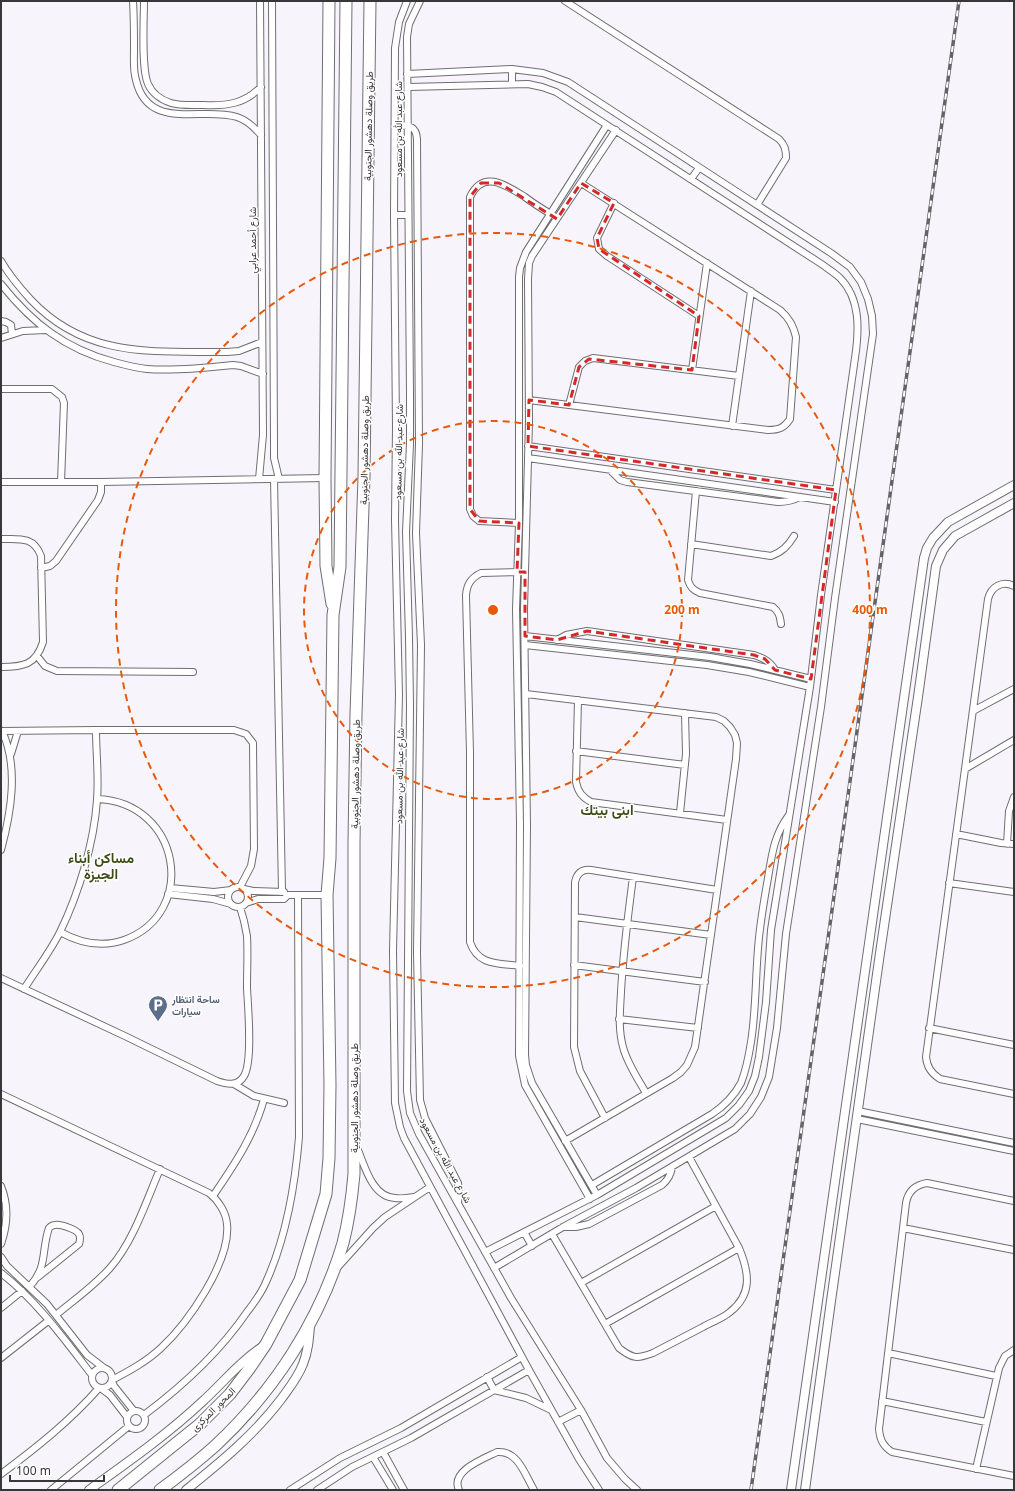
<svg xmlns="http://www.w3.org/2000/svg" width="1015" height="1491" viewBox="0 0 1015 1491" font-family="'Noto Sans',Vazirmatn,sans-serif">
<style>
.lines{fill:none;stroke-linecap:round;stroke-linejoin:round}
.street-casing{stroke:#706e73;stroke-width:8}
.secondary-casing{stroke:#706e73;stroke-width:10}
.highway-casing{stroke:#706e73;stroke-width:13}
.street{stroke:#fff;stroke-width:6}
.secondary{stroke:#fff;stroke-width:8}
.highway{stroke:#fff;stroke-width:11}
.rail-casing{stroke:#646366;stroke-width:3.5}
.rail{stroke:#fff;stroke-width:2;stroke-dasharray:6;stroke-linecap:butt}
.marked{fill:none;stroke:#d62828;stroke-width:3;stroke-dasharray:8 5;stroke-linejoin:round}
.ring{fill:none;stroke:#e8590c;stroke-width:2;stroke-dasharray:7 5}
.labels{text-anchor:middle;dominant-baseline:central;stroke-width:3;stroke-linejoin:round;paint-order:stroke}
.street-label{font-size:10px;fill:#373739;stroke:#fff}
.service-label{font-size:10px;font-weight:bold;fill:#4e5e75;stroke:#fff;text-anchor:start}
.district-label{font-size:14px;font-weight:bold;fill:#3a4b15;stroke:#fff}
.centre{fill:#e8590c;stroke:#fff;stroke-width:2}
.ring-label{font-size:12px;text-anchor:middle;font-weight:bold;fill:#e8590c;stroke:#fff;stroke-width:3;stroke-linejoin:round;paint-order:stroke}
</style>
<rect width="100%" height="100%" fill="#f7f5fb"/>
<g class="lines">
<!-- street casing -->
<g class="street-casing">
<path id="street" d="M 133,1 C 134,17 134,33 134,50 C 134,60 133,70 136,80 C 148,132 202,106 237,117 C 247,120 254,127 261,135
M 144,1 C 144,20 141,68 148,84 C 152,93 161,100 171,103 C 181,106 194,105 204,105 C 227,106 244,104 261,87
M 272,1 L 274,445 L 274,458 L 279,479
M 407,1 L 399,22 L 395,48 L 394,215 L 396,427 L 395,520 L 399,695 L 393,951 L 395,1103 L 400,1127 L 404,1138 L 529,1370 L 579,1459 L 599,1490
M 420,1 L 409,24 L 407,37 L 410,394 L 410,444 L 406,532 L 409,637 L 410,706 L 407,1091 L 410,1113 L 419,1134 L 511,1298 L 581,1410 L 607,1458 L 625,1479 L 637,1490
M 565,1 L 779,139 C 785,145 786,150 786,158 L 757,205
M 512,69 L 512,83
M 407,74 L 512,69 L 543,73 L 568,82 L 831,253 L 850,267 L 861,282 L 868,299 L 872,316 L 873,334 L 835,598 L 821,707 L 786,934 L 777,1028 L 769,1077 L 761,1097 L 750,1114 L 735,1129 L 636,1188 L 563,1227 L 494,1268
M 408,87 L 528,84 L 542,87 L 556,92 L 823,265 C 828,269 835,273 840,278 C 861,299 859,331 855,358 L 821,595 L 810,687 L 771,930 L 766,1002 L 759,1057 L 755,1076 L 749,1091 L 739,1105 L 726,1118 L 597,1195 L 485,1252
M 395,125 C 407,126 416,124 417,139 L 419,444 L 416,533 L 421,645 L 417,953 L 420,1100 L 425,1118 L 458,1183 L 459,1193 L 458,1203
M 691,179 L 699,168
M 614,203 L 597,238 L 599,249 L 607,256 L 699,316
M 394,215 L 408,215
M 1,261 C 9,275 20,288 31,300 C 87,359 153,351 227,352 L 239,351 L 262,342
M 1,284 C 32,323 65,349 114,362 C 125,365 136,368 147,369 C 175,371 205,368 233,365 L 241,366 L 263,374
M 1,321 L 6,322 L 11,325 L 12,334
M 1,338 L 23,331 L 46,330
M 692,370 L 707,263
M 1,389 L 52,389 L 62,397 L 64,403 L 61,482
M 529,400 L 768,430 C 779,430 784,428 790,419 L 796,337 C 793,325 789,318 780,310 L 581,183
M 569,405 L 579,367 L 585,361 L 593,358 L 739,376
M 732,426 L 751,291
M 528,446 L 836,490
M 528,458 L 835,502
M 610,470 L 620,480 L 627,482 L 778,502 C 787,502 792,501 800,497
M 259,479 L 263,435 L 260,1
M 274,479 L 282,891
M 1,482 L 101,482 L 325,478
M 696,491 L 688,580 C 690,587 693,590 700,593 L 773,607 C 779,612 780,616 781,624
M 519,523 L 479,521 L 473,516 L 470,509 L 470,197 C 483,169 506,185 525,197 C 534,204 544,210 554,216
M 1,539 C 19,539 34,536 41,556 L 43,642 C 36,665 23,667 1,667
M 691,544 L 771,556 C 782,552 788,546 794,536
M 41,568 L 50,566 L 56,561 L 98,500 L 101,492 L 101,482
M 1014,586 C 1002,580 991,587 988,599 L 926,1057 C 927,1067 931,1073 940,1079 L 1014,1094
M 525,636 L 710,657 L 750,664 L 811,679
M 557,640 L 566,635 L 587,631 L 754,655 C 763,658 770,661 775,670
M 525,645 L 707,665 L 749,672 L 810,687
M 37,656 L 45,666 L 57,671 L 193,672
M 526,694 L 716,717 L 724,721 L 730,727 L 735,735 L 737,743 L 736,759 L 695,1047 L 687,1065 L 681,1072 L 673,1078 L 565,1141
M 578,700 L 576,782 C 578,792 582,797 591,802 L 727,820
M 973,711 L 1014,689
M 1,731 L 96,730 L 234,730 L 246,734 L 253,743 L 254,849 L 251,866 L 240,887
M 576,751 L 685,765
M 11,754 L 18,731
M 965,769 L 1014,740
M 680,813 L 686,754 L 685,713
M 956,834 L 1001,843 L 1014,844
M 1007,844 L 1009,811 L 1014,797
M 1,850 C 11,813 19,767 2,731
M 633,877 C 628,915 623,954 621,992 C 620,1011 618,1029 623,1047 C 627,1063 638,1079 646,1093
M 949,883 L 1014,892
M228 897a10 10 0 1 1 20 0a10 10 0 1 1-20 0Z
M 170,888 L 214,892 L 231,890
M 244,889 L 253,891 L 284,892
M 168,894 L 213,899 L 231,904
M 246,903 L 258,899 L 284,899 L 288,895 L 327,895
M 575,917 L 711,935
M 60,932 C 80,943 101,948 124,940 C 199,913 181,802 97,799
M 574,965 L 705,982
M 520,966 C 498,963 478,966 470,942 L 470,753 L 466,595 C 467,584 471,578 481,573 L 522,572
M 1,978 L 127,1037 L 217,1081 C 226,1084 238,1087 244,1076 C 253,1062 248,1007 247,988 C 247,970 248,953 247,936 L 244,921 L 240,907
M 24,989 C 36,970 50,952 60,932 C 79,893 94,843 97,800 C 99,777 96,753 96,730
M 619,1019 L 698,1028
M 929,1028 L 1014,1045
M 234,1084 L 254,1096 L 284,1103
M 1,1094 L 209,1193 C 218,1200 226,1212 227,1224 C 231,1262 187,1324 161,1348 C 146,1362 129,1371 112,1380
M 858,1111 L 1014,1143
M 605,1118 L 580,1071 L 574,1047 L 575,882 C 577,873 582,869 591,870 L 717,890
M 857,1119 L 1014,1151
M 356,1145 C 364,1163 371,1197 395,1198 C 401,1199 408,1198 414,1197
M 592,1185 L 712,1114 C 724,1106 734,1096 741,1083 C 746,1070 749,1055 751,1042 C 757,1004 755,966 760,929 C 762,912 765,895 768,878 C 772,854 774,835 789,815
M 1,1186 C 9,1206 8,1224 1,1244
M 597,1195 L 532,1083 L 526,1065 L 525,1055 L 527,825 L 524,609 L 529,422 L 528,279 L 529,263 L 532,256 L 616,130
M 213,1196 C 234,1165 254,1136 264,1099
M 590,1199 L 525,1085 L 519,1056 L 520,823 L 516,609 L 519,523 L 519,277 L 520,268 L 526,252 L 607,125
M 1014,1201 L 927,1183 C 915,1185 908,1191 906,1203 L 879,1429 C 880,1440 883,1446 892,1452 L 1014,1476
M 563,1227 L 576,1227 L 589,1224 L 662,1185 C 668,1180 671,1175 672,1167
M 903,1228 L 1014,1250
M 524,1232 L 532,1246
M 552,1234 L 619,1348 C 633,1359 637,1359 653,1353 C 670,1344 686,1336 703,1327 C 711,1322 722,1319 730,1312 C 753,1294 749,1272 739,1248 L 689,1157
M 1,1257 L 7,1266 L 47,1304 L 87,1355 L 104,1368
M 337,1268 L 373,1228 L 385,1217 L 430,1187
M 1,1273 C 36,1300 65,1340 92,1375
M 581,1283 L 716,1206
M 30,1286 C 48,1266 41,1251 49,1228 C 51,1226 52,1225 55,1225 C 60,1224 76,1229 79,1234 C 81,1238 80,1241 79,1244 L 38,1277
M 1,1308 L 22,1291
M 56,1315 C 74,1300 94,1286 110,1268 C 133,1242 146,1202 160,1169
M 605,1324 L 739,1248
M 888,1353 L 996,1376
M 1,1358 L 48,1321
M92 1378a10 10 0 1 1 20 0a10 10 0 1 1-20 0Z
M 487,1377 L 494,1390 L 526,1398 L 551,1410
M 112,1381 L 114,1386 L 134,1411
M 102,1389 L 110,1395 L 127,1417
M 882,1401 L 986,1422
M127 1420a9 9 0 1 1 18 0a9 9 0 1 1-18 0Z
M 144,1415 C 184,1385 219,1353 247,1312 C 254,1303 262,1292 266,1282 C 287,1236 295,1186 299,1137 L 298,895
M 558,1422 L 581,1410
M 383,1452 L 404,1490
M 373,1457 L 393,1490
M 976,1469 L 999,1368 L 1005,1356 L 1014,1350
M 1,1474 C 36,1448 70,1421 99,1388
M 51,1490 L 129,1426
M 290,1490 L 340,1458 L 401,1428 L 522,1357
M 317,1490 L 352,1467 L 411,1438 L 529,1370
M 459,1490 C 450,1471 483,1459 497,1452 C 518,1450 525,1475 534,1490"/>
</g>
<!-- secondary casing -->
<g class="secondary-casing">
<path id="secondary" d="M 89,1490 C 128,1462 168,1434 203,1401 C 223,1383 239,1362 262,1347
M 186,1490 C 221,1462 255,1434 282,1398 C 290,1387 298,1377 303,1364 C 308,1352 309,1339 310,1326
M 791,1490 L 924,558 L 927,548 L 933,538 L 948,522 L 1014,485
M 805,1490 L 831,1301 L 880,953 L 918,697 L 936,566 L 943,550 L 955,536 L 1014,503"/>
</g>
<!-- highway casing -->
<g class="highway-casing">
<path id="highway" d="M 329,1 L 325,478 L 326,566 L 332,604
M 118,1490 L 200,1424 L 230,1394 L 249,1369 L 266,1344 L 300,1280 L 326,1194 L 329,1158 L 330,1085 L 327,895 L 330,858 L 333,615 L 340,567 L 346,1
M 160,1490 C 179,1476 197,1462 215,1446 C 274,1391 320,1321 343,1243 C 349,1220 352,1197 354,1174 L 354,842 L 356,714 L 364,477 L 370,1"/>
</g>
<!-- street -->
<use href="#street" class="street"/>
<!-- secondary -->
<use href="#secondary" class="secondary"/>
<!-- highway -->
<use href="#highway" class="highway"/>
<!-- rail casing -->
<g class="rail-casing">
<path id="rail" d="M 751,1490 L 959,1"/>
</g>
<!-- rail -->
<use href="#rail" class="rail"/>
</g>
<!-- marked area -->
<path class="marked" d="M 481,183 L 499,183 L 557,219 L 581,183 L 614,203 L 597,238 L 599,249 L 699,316 L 692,370 L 589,359 L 579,367 L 569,405 L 529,400 L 528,446 L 836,490 L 811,679 L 775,670 L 765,659 L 754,655 L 587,631 L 557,640 L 525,636 L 525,572 L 517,572 L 519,523 L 479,521 L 470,509 L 470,197 Z"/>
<!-- distance rings -->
<g class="ring">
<circle cx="493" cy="610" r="189"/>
<circle cx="493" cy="610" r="377"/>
</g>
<!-- icons -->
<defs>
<g id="parking-pin" transform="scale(1)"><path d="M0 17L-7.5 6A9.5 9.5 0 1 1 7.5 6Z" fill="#5c6f8a" stroke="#fff"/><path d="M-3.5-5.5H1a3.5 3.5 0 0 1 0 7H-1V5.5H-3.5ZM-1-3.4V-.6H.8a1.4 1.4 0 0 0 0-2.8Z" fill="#fff"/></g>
</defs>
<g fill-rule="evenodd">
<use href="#parking-pin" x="158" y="1005"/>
</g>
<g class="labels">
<!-- street labels -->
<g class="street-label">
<text transform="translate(368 126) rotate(-89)">طريق وصلة دهشور الجنوبية</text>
<text transform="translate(398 129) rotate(-90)">شارع عبد الله بن مسعود</text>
<text transform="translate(252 240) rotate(-90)">شارع أحمد عرابي</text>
<text transform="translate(364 450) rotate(-89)">طريق وصلة دهشور الجنوبية</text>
<text transform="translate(398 452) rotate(-89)">شارع عبد الله بن مسعود</text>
<text transform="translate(355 774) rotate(-89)">طريق وصلة دهشور الجنوبية</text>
<text transform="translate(399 776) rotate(-89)">شارع عبد الله بن مسعود</text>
<text transform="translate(354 1098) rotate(-90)">طريق وصلة دهشور الجنوبية</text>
<text transform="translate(446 1160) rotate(61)">شارع عبد الله بن مسعود</text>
<text transform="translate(213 1409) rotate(-45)">المحور المركزى</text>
</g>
<!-- service labels -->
<g class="service-label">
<text x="172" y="999">ساحة انتظار<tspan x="172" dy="12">سيارات</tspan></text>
</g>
<!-- district labels -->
<g class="district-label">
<text x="607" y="809">ابنى بيتك</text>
<text x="101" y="857">مساكن أبناء<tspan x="101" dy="16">الجيزة</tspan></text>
</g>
</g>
<circle cx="493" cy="610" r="6" class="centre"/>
<g class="ring-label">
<text x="682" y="614">200 m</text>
<text x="870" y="614">400 m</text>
</g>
<!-- border -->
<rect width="1015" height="1491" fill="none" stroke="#373739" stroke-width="4"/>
<!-- scale -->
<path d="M10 1475v6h94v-6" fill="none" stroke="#373739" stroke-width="2"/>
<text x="16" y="1475" font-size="12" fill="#373739" stroke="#ffffff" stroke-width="3" paint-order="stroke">100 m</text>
</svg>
